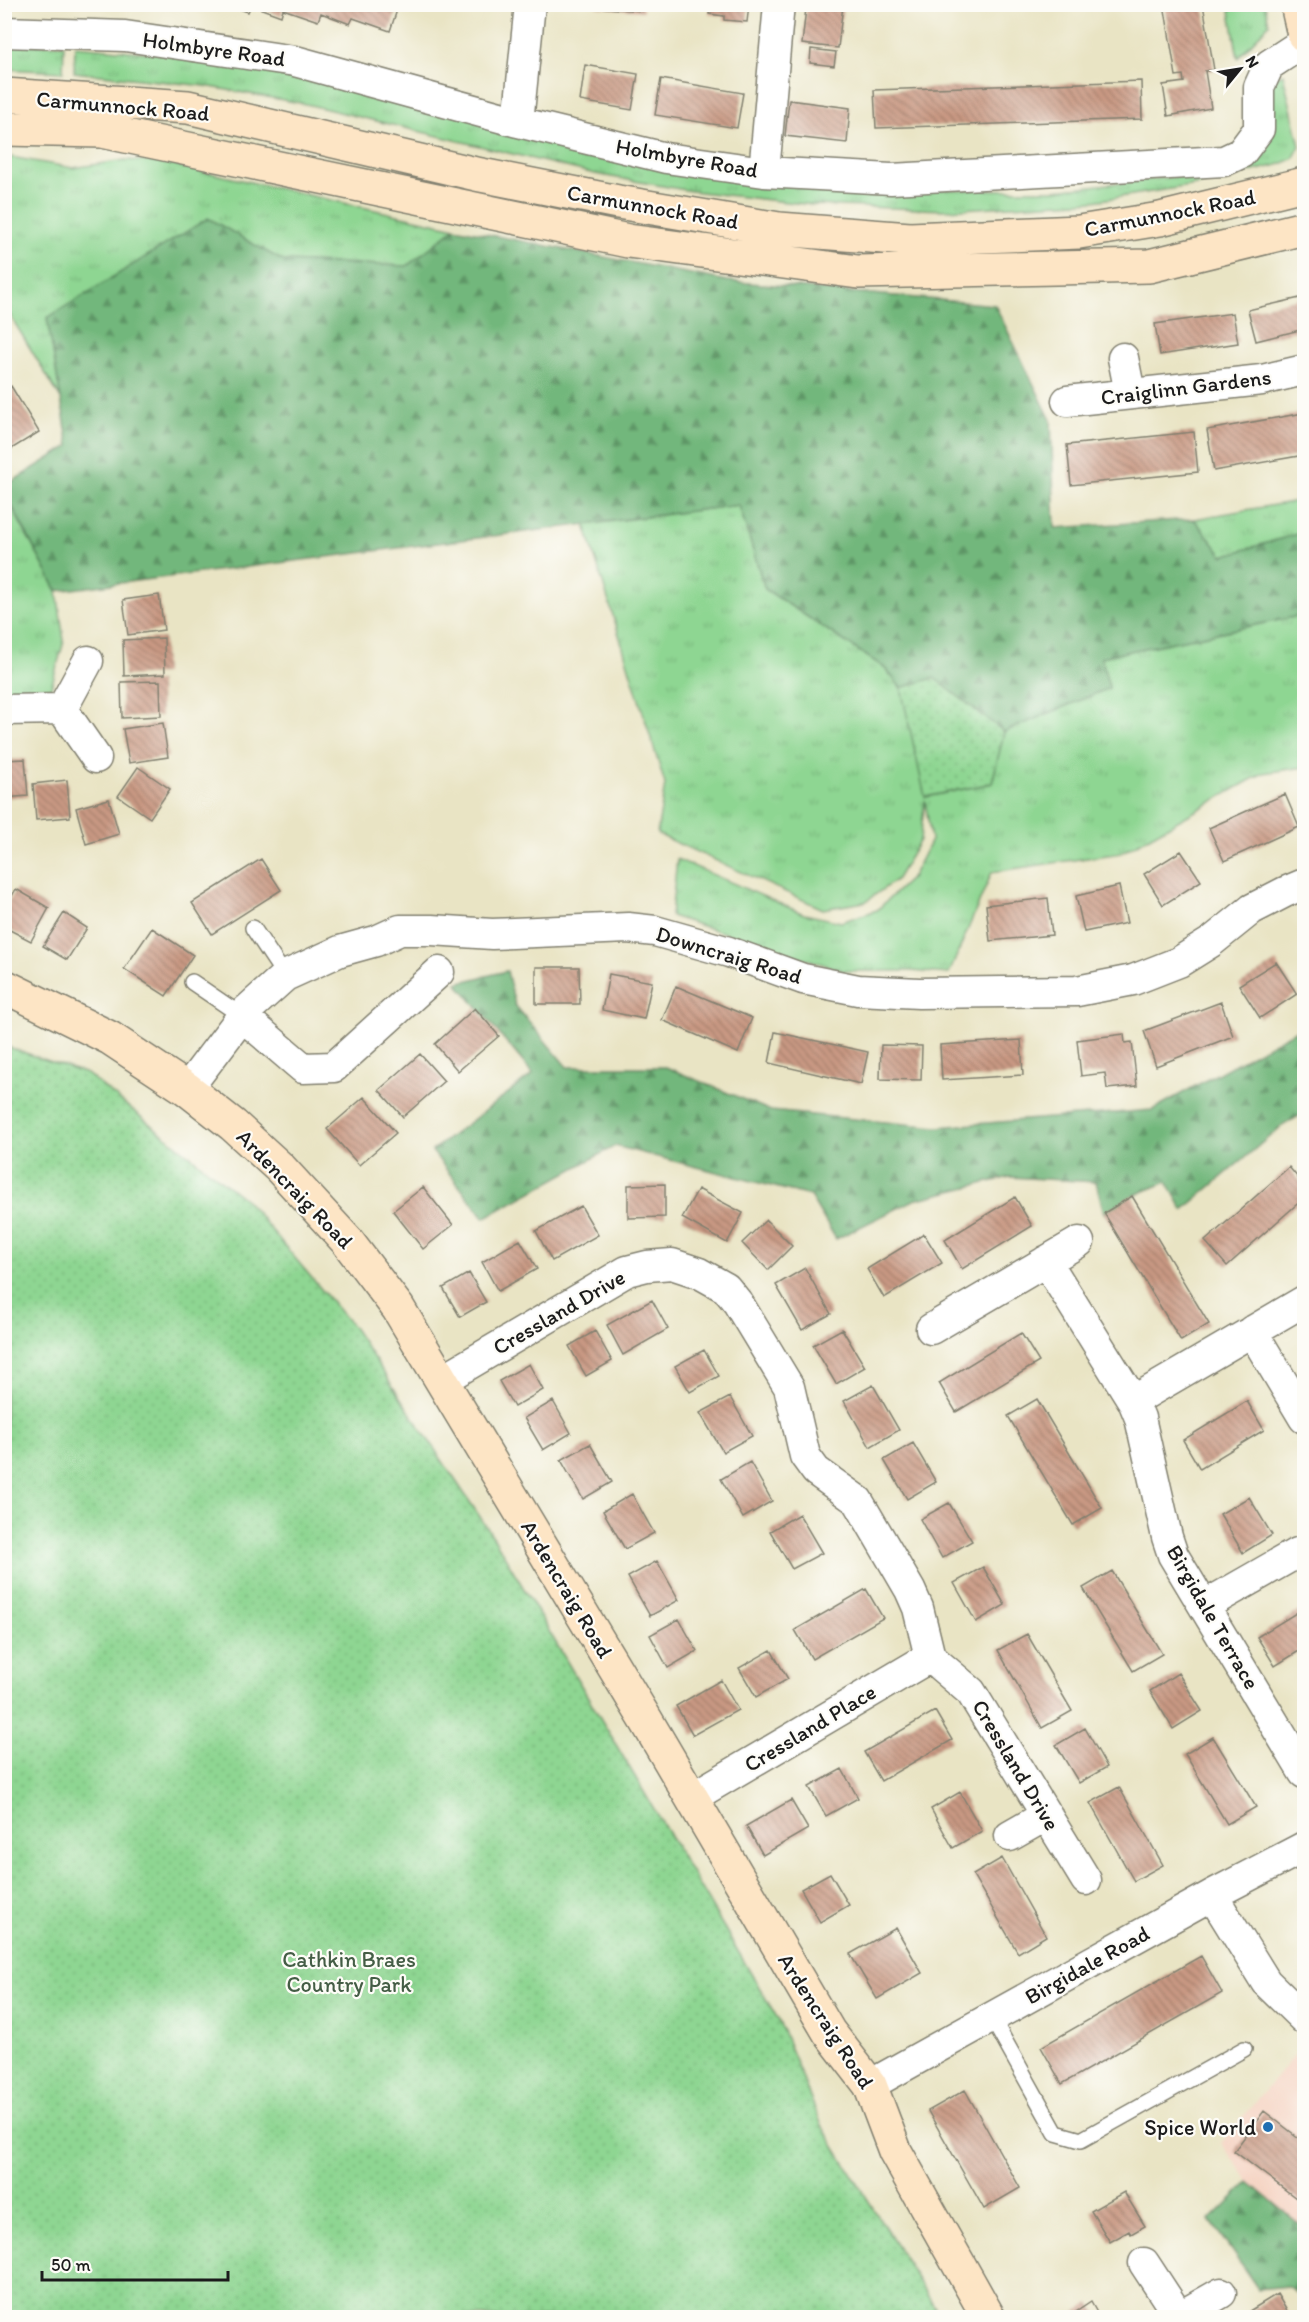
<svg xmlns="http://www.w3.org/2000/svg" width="1309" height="2322" viewBox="0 0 1309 2322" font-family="Itim,sans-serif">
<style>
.built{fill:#f5d3c2}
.grass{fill:url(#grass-tufts);stroke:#557957;stroke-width:1.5}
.forest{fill:url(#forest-firs);stroke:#476a4c;stroke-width:1.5}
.park{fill:url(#park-dots);stroke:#557957;stroke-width:1.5}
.building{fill:url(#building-back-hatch)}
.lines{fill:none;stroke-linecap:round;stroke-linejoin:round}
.lane-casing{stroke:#828070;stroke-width:18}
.street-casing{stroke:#828070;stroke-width:33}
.secondary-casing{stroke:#828070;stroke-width:36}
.lane{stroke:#fff;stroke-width:15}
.street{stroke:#fff;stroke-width:30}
.secondary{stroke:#fde5c5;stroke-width:33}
.poi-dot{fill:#1f6fb2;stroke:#fdfcf7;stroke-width:2}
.labels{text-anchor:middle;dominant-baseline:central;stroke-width:4.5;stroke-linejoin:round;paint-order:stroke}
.street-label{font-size:22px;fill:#1c1c1c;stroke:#fdfcf7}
.park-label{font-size:22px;fill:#445d45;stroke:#fdfcf7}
.poi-label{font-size:22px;fill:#1c1c1c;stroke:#fdfcf7;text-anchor:end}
</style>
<defs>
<pattern id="grass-tufts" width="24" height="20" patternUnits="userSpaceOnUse" patternTransform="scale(1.5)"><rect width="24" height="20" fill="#8ed692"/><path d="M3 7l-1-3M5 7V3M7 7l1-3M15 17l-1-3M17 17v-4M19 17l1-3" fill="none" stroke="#7ab77d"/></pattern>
<pattern id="forest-firs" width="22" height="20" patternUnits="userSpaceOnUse" patternTransform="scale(1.5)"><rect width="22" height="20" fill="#72b77c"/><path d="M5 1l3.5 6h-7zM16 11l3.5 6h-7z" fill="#5d9465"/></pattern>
<pattern id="park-dots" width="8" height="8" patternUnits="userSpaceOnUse" patternTransform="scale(1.5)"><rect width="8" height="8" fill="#8ed692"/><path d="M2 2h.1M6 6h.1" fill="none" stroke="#7ab77d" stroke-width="1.8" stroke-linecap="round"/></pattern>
<pattern id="building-back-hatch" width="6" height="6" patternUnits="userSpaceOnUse" patternTransform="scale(1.5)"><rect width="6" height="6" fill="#c99983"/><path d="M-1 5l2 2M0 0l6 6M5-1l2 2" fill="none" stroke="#a27c6a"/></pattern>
</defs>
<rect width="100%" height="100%" fill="#fdfcf7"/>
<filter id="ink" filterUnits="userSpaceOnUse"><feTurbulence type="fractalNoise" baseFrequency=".0167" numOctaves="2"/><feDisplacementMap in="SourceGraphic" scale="12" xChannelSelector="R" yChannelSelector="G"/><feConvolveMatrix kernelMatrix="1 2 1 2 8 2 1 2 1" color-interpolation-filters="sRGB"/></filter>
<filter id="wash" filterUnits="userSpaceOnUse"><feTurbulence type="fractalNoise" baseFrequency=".008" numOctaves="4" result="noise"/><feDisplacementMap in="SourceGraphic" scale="24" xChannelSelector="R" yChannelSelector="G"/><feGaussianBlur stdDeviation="1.35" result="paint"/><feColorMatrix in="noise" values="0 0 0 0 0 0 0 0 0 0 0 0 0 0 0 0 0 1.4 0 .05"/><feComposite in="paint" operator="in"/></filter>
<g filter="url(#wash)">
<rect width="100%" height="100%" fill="#e9e4c4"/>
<!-- built -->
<path class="built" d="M 1304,2044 L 1304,2228 L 1249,2182 L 1221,2143 Z"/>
<!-- grass -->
<path class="grass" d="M 1229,5 L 1265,5 L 1269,24 L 1238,58 Z
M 5,45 L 64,45 L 63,72 L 5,69 Z
M 75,46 L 184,56 L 322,82 L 845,189 L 1055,190 L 1199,174 L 1233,167 L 1272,79 L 1283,74 L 1300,146 L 1293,159 L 1278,165 L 1196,185 L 1094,201 L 945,210 L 813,205 L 691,191 L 595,174 L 306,104 L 205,86 L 74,72 Z
M 5,156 L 73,168 L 125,160 L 161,162 L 455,228 L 407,266 L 283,261 L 208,219 L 48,318 L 61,399 L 5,307 Z
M 4,493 L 57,591 L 64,641 L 50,691 L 5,693 Z
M 1304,500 L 1304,532 L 1223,556 L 1194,519 Z
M 739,505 L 765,589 L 885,668 L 901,688 L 926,797 L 992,783 L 1004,732 L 1109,688 L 1101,657 L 1304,615 L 1304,767 L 1263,773 L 1121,853 L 992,872 L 949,974 L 910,971 L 844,971 L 671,916 L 677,859 L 804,914 L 841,922 L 877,910 L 912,877 L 931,840 L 925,800 L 920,840 L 897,879 L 865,902 L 823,909 L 657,834 L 665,784 L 585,525 Z"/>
<!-- forest -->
<path class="forest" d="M 208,218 L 283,261 L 407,266 L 455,228 L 727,281 L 995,305 L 1051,420 L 1055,528 L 1194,519 L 1223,556 L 1304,532 L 1304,615 L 1101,657 L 1109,688 L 1004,732 L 934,678 L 901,688 L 885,668 L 765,589 L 739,505 L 57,591 L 5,493 L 5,486 L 69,446 L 47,318 Z
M 507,971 L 515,1005 L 567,1067 L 666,1067 L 771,1111 L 937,1127 L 1152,1110 L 1304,1026 L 1304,1113 L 1282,1126 L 1183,1210 L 1167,1182 L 1132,1196 L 1104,1213 L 1096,1182 L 1010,1177 L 914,1200 L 836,1239 L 810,1196 L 615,1146 L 484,1218 L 432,1151 L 533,1074 L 457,983 Z
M 1249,2182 L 1304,2228 L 1304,2298 L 1287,2286 L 1258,2289 L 1210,2220 Z"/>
<!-- park -->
<path class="park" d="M 934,678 L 1004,732 L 992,783 L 925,797 L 901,688 Z
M 5,1046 L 87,1074 L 247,1201 L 353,1327 L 494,1538 L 778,2019 L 822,2126 L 941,2317 L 5,2317 Z"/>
<g id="blocks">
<!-- building -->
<path class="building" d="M 399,4 L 390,31 L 353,18 L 350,24 L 321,13 L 318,21 L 283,9 L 281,16 L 251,5 L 248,12 L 228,5 Z
M 596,4 L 643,4 L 643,11 L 596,7 Z
M 1164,4 L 1203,4 L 1214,70 L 1205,71 L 1211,108 L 1168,116 L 1163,85 L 1184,82 L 1183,75 L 1176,76 Z
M 710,5 L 749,5 L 747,22 L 724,20 L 724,16 L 709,14 Z
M 803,5 L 843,5 L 838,48 L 802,44 L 806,8 L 803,7 Z
M 811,49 L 836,52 L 834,66 L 810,63 Z
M 585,65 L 638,74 L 632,110 L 580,101 Z
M 661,79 L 743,93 L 737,128 L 655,115 Z
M 1141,81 L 1142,119 L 876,128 L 874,90 Z
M 789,100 L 850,108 L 847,143 L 785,136 Z
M 1304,297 L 1304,329 L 1256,341 L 1248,310 Z
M 1233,313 L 1238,343 L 1160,355 L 1155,324 Z
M 11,386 L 39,432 L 8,451 L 4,445 L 4,390 Z
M 1304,413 L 1304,455 L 1214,471 L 1207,430 Z
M 1194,432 L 1198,472 L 1071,485 L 1067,445 Z
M 159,595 L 164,630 L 128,635 L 123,600 Z
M 164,638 L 165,674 L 124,676 L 123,640 Z
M 160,681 L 161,716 L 122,718 L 121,682 Z
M 163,723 L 168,757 L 129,763 L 123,729 Z
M 25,759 L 28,796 L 4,798 L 4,760 Z
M 138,767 L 170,789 L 150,818 L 118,796 Z
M 67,780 L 70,817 L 36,820 L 33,784 Z
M 1285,794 L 1299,827 L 1224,861 L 1209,828 Z
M 109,799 L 119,834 L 86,844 L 76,808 Z
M 1181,851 L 1201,881 L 1163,905 L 1144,874 Z
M 261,859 L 281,890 L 212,934 L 192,903 Z
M 1119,886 L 1127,923 L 1084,932 L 1076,896 Z
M 16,889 L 49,908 L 31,941 L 4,927 L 4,910 Z
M 1048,898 L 1052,935 L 990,941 L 986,905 Z
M 64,913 L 87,928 L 67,960 L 43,946 Z
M 152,928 L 193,955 L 166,996 L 124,969 Z
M 1276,962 L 1297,994 L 1260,1018 L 1239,985 Z
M 536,967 L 579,967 L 580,1004 L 536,1004 Z
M 609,974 L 652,982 L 644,1019 L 602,1010 Z
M 676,986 L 752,1018 L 738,1053 L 662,1020 Z
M 1221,1002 L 1233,1036 L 1156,1066 L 1144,1031 Z
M 475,1008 L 499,1036 L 458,1071 L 435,1044 Z
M 775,1032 L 868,1052 L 861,1084 L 769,1063 Z
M 1124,1034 L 1125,1043 L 1132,1042 L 1137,1086 L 1107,1089 L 1105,1073 L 1081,1076 L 1077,1040 Z
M 1021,1040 L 1023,1075 L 942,1080 L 940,1045 Z
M 881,1045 L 922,1046 L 921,1080 L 880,1079 Z
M 420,1054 L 444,1081 L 403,1117 L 379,1090 Z
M 364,1097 L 396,1133 L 359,1165 L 327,1129 Z
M 1289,1167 L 1304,1185 L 1304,1198 L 1227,1266 L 1205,1241 Z
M 665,1184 L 665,1217 L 628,1218 L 628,1185 Z
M 423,1187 L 453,1225 L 423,1249 L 393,1211 Z
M 698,1189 L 743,1213 L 727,1243 L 682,1218 Z
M 1132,1196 L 1209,1324 L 1181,1341 L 1104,1213 Z
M 1015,1197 L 1032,1226 L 962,1269 L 945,1240 Z
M 581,1206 L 598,1235 L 552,1261 L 536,1231 Z
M 766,1220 L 792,1246 L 768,1270 L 742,1243 Z
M 924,1234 L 942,1263 L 884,1298 L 867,1269 Z
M 520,1240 L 537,1269 L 498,1291 L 482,1262 Z
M 805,1268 L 831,1314 L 802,1330 L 776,1285 Z
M 469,1273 L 486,1302 L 460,1317 L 443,1288 Z
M 652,1300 L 668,1329 L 623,1355 L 607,1325 Z
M 842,1329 L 865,1367 L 836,1384 L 813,1345 Z
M 595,1331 L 612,1361 L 586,1376 L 569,1346 Z
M 1021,1333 L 1039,1362 L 956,1412 L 939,1383 Z
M 704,1350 L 719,1376 L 690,1392 L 675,1366 Z
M 529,1364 L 543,1390 L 514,1407 L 499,1381 Z
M 873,1385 L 899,1430 L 870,1447 L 844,1401 Z
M 730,1397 L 752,1436 L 723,1452 L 700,1413 Z
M 1037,1399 L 1102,1508 L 1073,1525 L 1008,1416 Z
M 553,1401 L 571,1433 L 543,1450 L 524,1418 Z
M 1247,1401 L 1264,1430 L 1200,1469 L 1183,1440 Z
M 913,1443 L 936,1482 L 907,1499 L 884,1460 Z
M 590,1444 L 612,1482 L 583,1499 L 561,1460 Z
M 750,1462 L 772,1501 L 743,1518 L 721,1479 Z
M 632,1494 L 654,1533 L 625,1549 L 603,1511 Z
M 1249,1497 L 1272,1535 L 1243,1553 L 1220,1514 Z
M 949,1503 L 972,1541 L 942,1558 L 920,1519 Z
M 799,1514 L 822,1553 L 792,1569 L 770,1531 Z
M 657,1561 L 679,1600 L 650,1616 L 628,1577 Z
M 983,1567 L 1005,1605 L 976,1622 L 954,1583 Z
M 1112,1571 L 1162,1654 L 1133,1671 L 1083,1588 Z
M 866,1589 L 883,1618 L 812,1659 L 795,1630 Z
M 1304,1608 L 1304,1648 L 1275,1666 L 1257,1637 Z
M 679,1619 L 697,1651 L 668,1668 L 650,1635 Z
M 1027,1634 L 1072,1711 L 1042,1728 L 998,1650 Z
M 771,1650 L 788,1679 L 756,1697 L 739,1668 Z
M 1178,1673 L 1202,1711 L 1173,1729 L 1150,1691 Z
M 721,1680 L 738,1710 L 693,1735 L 676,1706 Z
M 935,1711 L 952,1740 L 881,1781 L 864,1752 Z
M 1085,1728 L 1107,1767 L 1079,1783 L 1056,1745 Z
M 1213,1737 L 1256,1807 L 1227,1824 L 1185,1754 Z
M 842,1769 L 858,1798 L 826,1816 L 809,1787 Z
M 1119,1787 L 1163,1865 L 1134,1881 L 1090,1803 Z
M 960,1792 L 982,1831 L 953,1848 L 931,1809 Z
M 791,1800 L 808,1829 L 763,1855 L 746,1826 Z
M 1002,1858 L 1046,1936 L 1018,1953 L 973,1875 Z
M 830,1873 L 849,1905 L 820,1922 L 801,1889 Z
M 896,1928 L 922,1973 L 877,1999 L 850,1954 Z
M 1201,1956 L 1222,1993 L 1062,2084 L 1041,2047 Z
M 965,2090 L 1020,2188 L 984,2209 L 928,2111 Z
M 1264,2111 L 1304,2142 L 1304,2204 L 1234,2151 Z
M 1124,2192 L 1145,2226 L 1131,2234 L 1129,2231 L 1110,2242 L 1091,2211 Z
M 1277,2294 L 1291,2318 L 1239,2318 L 1251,2310 Z
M 1091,2302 L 1100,2318 L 1067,2318 Z"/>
</g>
</g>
<g filter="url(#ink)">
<use href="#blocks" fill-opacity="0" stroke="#828070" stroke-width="1.5"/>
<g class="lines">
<!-- lane casing -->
<g class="lane-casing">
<path id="lane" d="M 253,928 L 285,976
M 192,982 L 242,1016
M 992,2018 L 1056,2133 L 1081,2140 L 1244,2049"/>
</g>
<!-- street casing -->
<g class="street-casing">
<path id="street" d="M 4,32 L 125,36 L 295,61 L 518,122 L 666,158 L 764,172 L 891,179 L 1224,161 L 1241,153 L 1259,129 L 1259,87 L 1269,65 L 1304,42
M 518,122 L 530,4
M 764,172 L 779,4
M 1123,358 L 1130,393
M 1067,401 L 1262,380 L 1304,370
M 62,709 L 96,758
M 4,710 L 62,709 L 88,661
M 242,1016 L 303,1068 L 334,1067 L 439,972
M 187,1089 L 246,1011 L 285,976 L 340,951 L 376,941 L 400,930 L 432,930 L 492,934 L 628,928 L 655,931 L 729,952 L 803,979 L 858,990 L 919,993 L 1077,991 L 1133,980 L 1179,962 L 1211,942 L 1252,909 L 1285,892 L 1304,884
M 1046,1261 L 1133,1401 L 1140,1418 L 1167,1537 L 1173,1555 L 1304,1773
M 931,1329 L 1079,1242
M 1252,1331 L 1304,1418
M 442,1380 L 627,1271 L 647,1266 L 672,1264 L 699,1273 L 726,1288 L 738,1303 L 789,1387 L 805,1456 L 816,1471 L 858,1501 L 910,1590 L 918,1608 L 930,1657 L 971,1692 L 1086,1880
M 1133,1401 L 1304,1301
M 1204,1606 L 1295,1554 L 1304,1551
M 691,1798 L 930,1657
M 1010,1836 L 1047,1815
M 1212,1895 L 1266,1982 L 1304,2019
M 870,2085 L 1212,1895 L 1304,1847
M 1144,2263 L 1180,2318
M 1179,2317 L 1221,2293"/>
</g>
<!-- secondary casing -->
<g class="secondary-casing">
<path id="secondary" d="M 1297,4 L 1304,35
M 4,95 L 188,107 L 476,174 L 618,202 L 779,229 L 910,239 L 1079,232 L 1160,219 L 1304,184
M 4,129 L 102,131 L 628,241 L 858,272 L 1149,266 L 1304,228
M 4,986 L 110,1038 L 187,1089 L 233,1125 L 280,1168 L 347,1241 L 398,1308 L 646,1720 L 829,2032 L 870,2085 L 895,2151 L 989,2318"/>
</g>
<!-- lane -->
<use href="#lane" class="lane"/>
<!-- street -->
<use href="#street" class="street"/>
<!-- secondary -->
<use href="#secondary" class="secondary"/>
</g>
</g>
<!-- markers -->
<circle class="poi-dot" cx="1268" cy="2127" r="6"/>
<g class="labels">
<!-- street labels -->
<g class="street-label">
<text transform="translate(214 49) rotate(8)">Holmbyre Road</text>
<text transform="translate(123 106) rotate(5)">Carmunnock Road</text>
<text transform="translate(687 158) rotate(10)">Holmbyre Road</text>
<text transform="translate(653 207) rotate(10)">Carmunnock Road</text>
<text transform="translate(1170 213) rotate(-11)">Carmunnock Road</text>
<text transform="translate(1186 387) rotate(-7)">Craiglinn Gardens</text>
<text transform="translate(729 955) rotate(17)">Downcraig Road</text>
<text transform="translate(295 1189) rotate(46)">Ardencraig Road</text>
<text transform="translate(559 1312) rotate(-30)">Cressland Drive</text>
<text transform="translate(567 1589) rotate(59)">Ardencraig Road</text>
<text transform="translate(1213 1617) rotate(60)">Birgidale Terrace</text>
<text transform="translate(810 1728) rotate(-31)">Cressland Place</text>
<text transform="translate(1016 1765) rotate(59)">Cressland Drive</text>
<text transform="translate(1087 1965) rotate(-29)">Birgidale Road</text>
<text transform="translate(826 2021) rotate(57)">Ardencraig Road</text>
</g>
<!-- park labels -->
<g class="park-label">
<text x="349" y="1959">Cathkin Braes<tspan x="349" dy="25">Country Park</tspan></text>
</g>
<!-- poi labels -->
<g class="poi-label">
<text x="1256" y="2127">Spice World</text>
</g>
</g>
<!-- margin -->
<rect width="1309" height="2322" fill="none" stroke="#fdfcf7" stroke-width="24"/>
<!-- north arrow -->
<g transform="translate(1240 69) rotate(60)" stroke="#fdfcf7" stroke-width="4.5" paint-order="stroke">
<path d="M0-4.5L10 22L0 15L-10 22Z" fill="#1c1c1c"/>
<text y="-9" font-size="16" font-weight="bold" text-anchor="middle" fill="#1c1c1c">N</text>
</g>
<!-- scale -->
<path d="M42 2271v9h186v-9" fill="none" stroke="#1c1c1c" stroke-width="3"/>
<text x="51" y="2271" font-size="18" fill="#1c1c1c" stroke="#fdfcf7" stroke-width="4.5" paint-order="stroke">50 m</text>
</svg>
